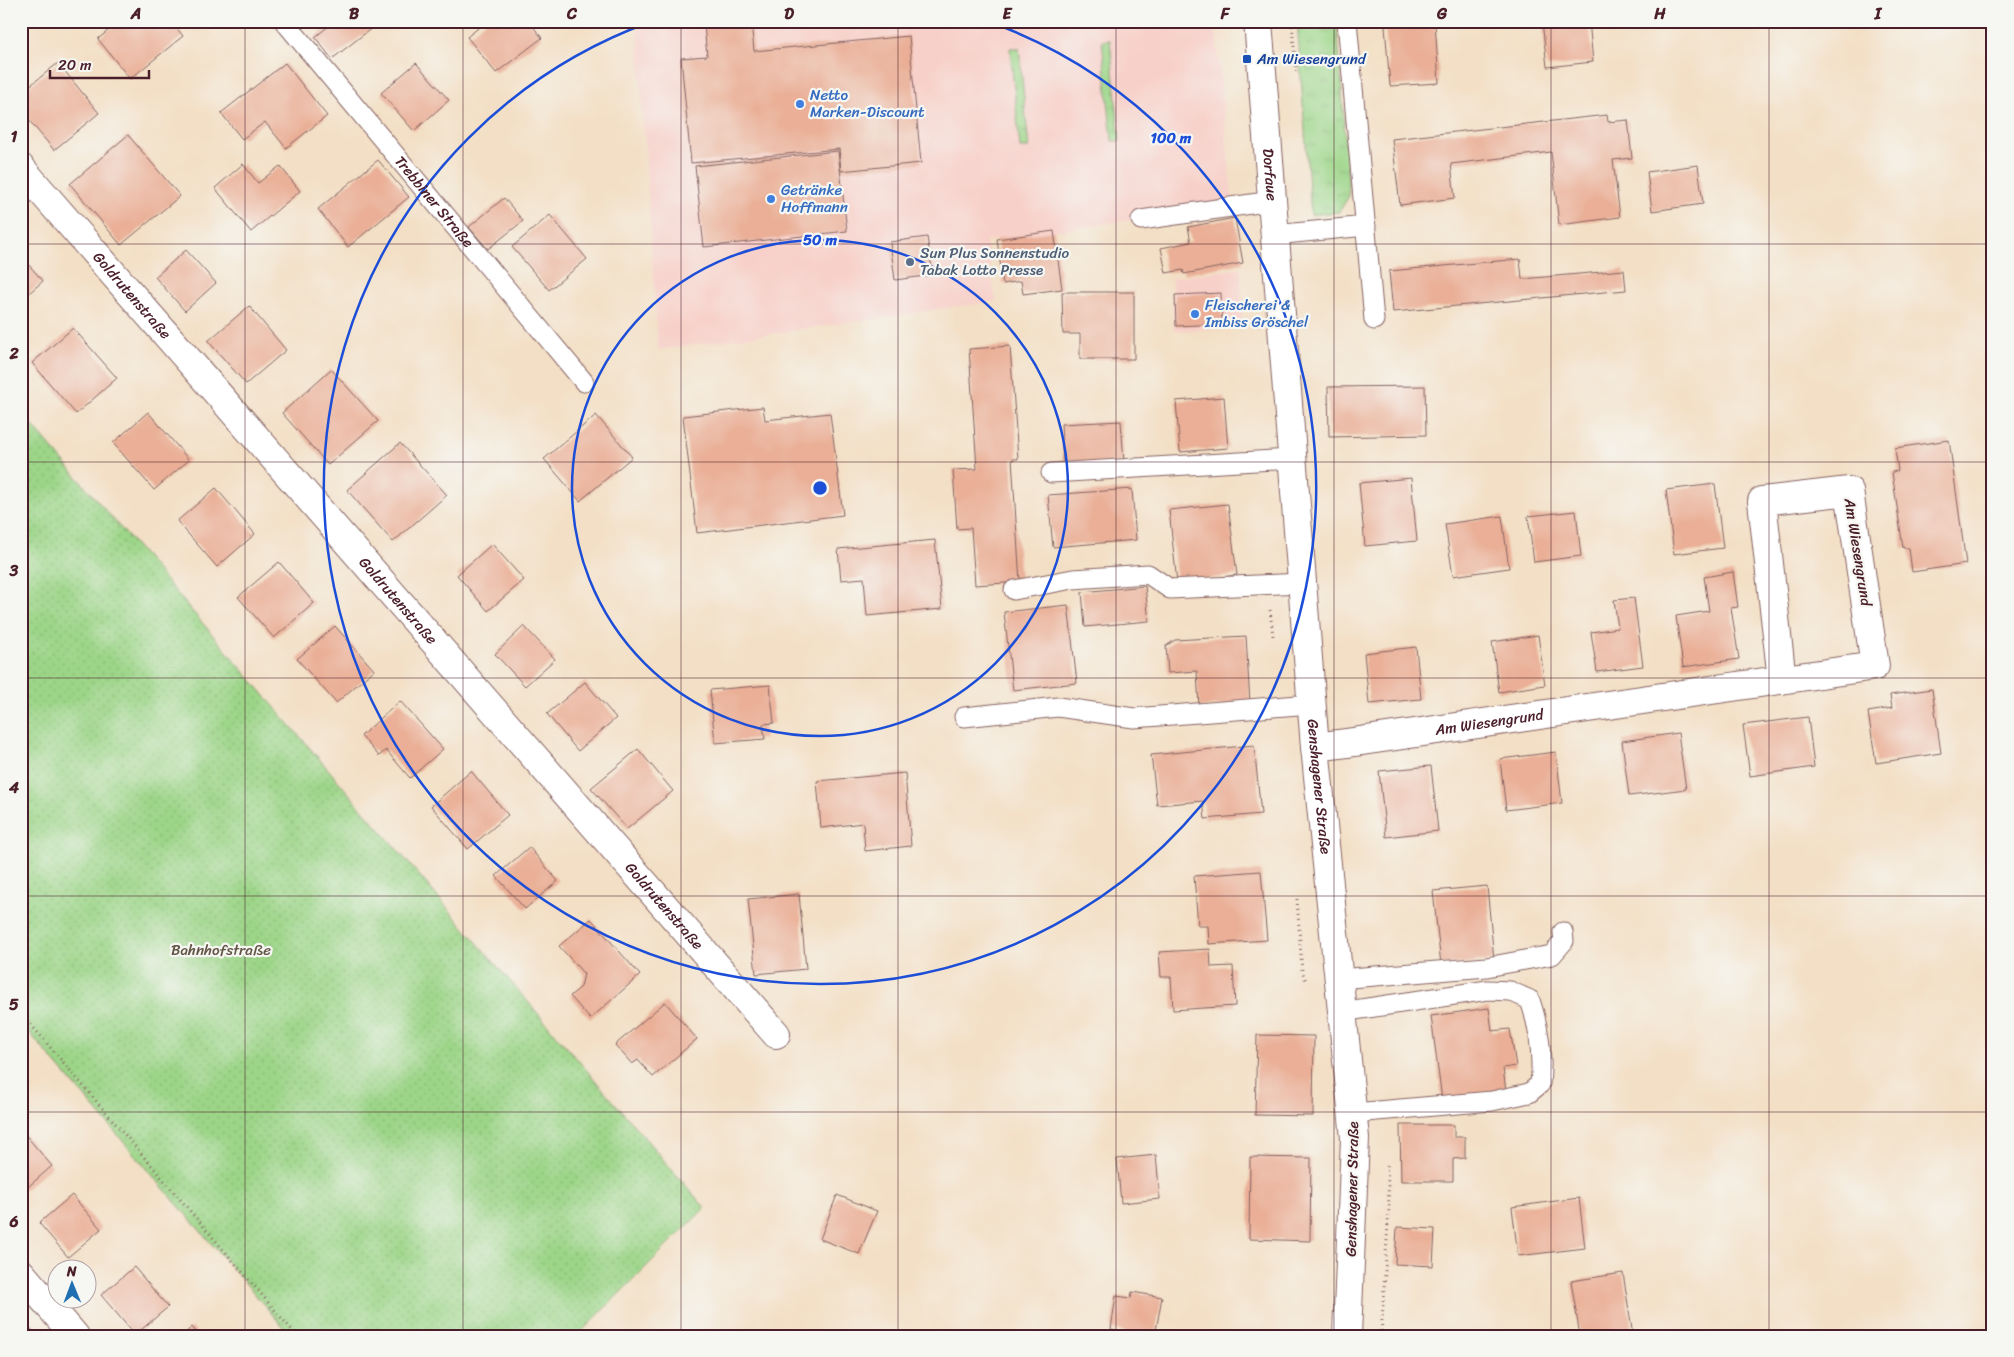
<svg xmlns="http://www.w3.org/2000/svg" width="2014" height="1357" viewBox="0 0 2014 1357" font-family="Sriracha,sans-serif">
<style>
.built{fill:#f7d0c9}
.grass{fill:url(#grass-tufts);stroke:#737a5a}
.garden{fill:url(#garden-dots);stroke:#737a5a}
.building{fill:#eaaf96}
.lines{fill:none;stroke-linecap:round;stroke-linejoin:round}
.lane-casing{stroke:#856261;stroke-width:21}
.street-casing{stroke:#856261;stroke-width:30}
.secondary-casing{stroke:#856261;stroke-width:30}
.path{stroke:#856261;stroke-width:3;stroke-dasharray:1 4;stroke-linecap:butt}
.lane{stroke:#fff;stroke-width:19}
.street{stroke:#fff;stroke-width:28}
.secondary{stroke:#fff;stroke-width:28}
.grid{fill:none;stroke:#4a1f2b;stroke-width:1;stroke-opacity:0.55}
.ring{fill:none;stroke:#1d4ed8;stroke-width:2.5}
.transit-dot{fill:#1a4fb4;stroke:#f6f6f2;stroke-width:2}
.shop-dot{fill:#3f7fe0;stroke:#f6f6f2;stroke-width:2}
.service-dot{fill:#5c6f8a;stroke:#f6f6f2;stroke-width:2}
.labels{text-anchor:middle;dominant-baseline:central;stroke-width:4.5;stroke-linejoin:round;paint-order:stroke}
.transit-label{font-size:15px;fill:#164399;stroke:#f6f6f2;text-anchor:start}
.shop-label{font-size:15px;fill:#366cbe;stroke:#f6f6f2;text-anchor:start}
.street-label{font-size:15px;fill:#4a1f2b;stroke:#f6f6f2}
.service-label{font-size:15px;fill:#4e5e75;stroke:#f6f6f2;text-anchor:start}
.park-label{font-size:15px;fill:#635647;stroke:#f6f6f2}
.centre{fill:#1d4ed8;stroke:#f6f6f2;stroke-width:2.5}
.ring-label{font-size:15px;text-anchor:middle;font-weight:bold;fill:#1d4ed8;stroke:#f6f6f2;stroke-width:4.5;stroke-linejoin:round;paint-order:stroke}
.neatline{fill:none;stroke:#4a1f2b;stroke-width:2}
.grid-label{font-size:16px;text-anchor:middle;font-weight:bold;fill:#4a1f2b}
</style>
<defs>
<pattern id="grass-tufts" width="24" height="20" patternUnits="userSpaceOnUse" patternTransform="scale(1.25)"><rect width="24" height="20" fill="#9cd588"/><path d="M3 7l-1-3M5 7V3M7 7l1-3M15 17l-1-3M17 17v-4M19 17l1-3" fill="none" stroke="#88b676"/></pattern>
<pattern id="garden-dots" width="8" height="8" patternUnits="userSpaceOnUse" patternTransform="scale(1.25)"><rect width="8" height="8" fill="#9cd588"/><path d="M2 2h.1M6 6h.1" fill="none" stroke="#88b676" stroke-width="1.8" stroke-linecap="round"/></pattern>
</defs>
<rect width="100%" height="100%" fill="#f6f6f2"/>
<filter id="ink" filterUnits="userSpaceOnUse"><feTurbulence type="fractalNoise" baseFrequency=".02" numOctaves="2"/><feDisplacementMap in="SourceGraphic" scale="10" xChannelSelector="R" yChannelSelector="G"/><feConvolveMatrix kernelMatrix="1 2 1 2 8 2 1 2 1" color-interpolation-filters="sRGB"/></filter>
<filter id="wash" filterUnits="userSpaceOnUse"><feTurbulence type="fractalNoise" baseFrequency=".0096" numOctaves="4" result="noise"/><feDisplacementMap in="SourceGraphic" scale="20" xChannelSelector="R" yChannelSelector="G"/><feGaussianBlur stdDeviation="1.12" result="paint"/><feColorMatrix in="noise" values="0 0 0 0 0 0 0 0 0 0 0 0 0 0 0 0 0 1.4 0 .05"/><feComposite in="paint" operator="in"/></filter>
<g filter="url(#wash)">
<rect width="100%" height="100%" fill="#f3dfc5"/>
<!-- built -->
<path class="built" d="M 637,21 L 1211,21 L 1216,31 L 1233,205 L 986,241 L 996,301 L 658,350 Z
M 1241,268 L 1242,327 L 1174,331 L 1172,278 Z"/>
<!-- grass -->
<path class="grass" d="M 1297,21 L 1337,21 L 1349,196 L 1339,212 L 1311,215 Z
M 1110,40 L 1120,141 L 1112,141 L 1102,41 Z
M 1010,48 L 1019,48 L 1029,148 L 1020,148 Z"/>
<!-- garden -->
<path class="garden" d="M 21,412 L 705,1208 L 577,1336 L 291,1336 L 21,1023 Z"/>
<g id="blocks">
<!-- building -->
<path class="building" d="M 120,21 L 171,21 L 183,36 L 130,79 L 98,39 Z
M 335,21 L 375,21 L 377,24 L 332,59 L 315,37 Z
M 487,21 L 529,21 L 542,38 L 496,73 L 467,37 Z
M 741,21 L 751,21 L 754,51 L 909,36 L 921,163 L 841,171 L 839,149 L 691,163 L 681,58 L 707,56 L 704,25 Z
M 1542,21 L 1589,21 L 1593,62 L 1547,67 Z
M 1435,22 L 1439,83 L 1390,86 L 1385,26 Z
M 58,63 L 99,113 L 54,150 L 21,111 L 21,93 Z
M 285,63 L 327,116 L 286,148 L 265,122 L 242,139 L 221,113 Z
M 416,63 L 449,100 L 414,131 L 381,93 Z
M 1607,115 L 1608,122 L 1628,120 L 1632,158 L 1613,160 L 1620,217 L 1559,225 L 1551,152 L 1451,164 L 1455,198 L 1400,205 L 1392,139 Z
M 128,135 L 180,196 L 121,245 L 70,184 Z
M 838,151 L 847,231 L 704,247 L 695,166 Z
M 378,160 L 409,197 L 348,247 L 318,209 Z
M 243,164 L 258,183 L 280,166 L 300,191 L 251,232 L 215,188 Z
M 1698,165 L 1703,204 L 1652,211 L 1647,172 Z
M 504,198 L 523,221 L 488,249 L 469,227 Z
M 550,215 L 587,259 L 549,290 L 512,247 Z
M 1235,218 L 1243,263 L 1184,274 L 1183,270 L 1166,273 L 1161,248 L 1191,242 L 1188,227 Z
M 1054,231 L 1062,289 L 1023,294 L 1021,281 L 1003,284 L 997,239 Z
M 927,237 L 933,275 L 895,280 L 890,242 Z
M 186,250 L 216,283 L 185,311 L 155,277 Z
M 21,256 L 43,281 L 21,300 Z
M 1520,259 L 1522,279 L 1624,270 L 1626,290 L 1393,312 L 1389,271 Z
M 1062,292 L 1134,292 L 1134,359 L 1080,359 L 1080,334 L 1063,334 Z
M 1221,293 L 1222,324 L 1176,326 L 1175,295 Z
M 249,306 L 286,350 L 246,384 L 208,341 Z
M 73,328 L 117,378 L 76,414 L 32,363 Z
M 1010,346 L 1018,459 L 1012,459 L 1020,582 L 975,585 L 971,528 L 957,529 L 953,470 L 977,469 L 969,349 Z
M 331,369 L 378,421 L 328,465 L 282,413 Z
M 1425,386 L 1426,435 L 1329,437 L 1328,387 Z
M 1224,397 L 1228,448 L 1180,452 L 1176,401 Z
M 763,407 L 765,420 L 830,413 L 843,515 L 697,533 L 683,416 Z
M 148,412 L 189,460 L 154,490 L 113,443 Z
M 596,415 L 632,457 L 580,501 L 544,459 Z
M 1121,421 L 1124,462 L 1063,465 L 1061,424 Z
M 1949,440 L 1966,564 L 1912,572 L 1909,548 L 1903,548 L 1892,472 L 1898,471 L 1895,448 Z
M 400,443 L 447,495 L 393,542 L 347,490 Z
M 1411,478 L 1417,541 L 1365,546 L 1359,483 Z
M 1715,484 L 1723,548 L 1674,554 L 1666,490 Z
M 216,488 L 255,534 L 217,567 L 177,521 Z
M 1132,489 L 1136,540 L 1053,547 L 1048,495 Z
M 1228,504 L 1237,575 L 1177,583 L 1169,510 Z
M 1576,511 L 1581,556 L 1534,562 L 1528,516 Z
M 1502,516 L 1509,568 L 1453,576 L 1445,524 Z
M 935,540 L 942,609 L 867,616 L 864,578 L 841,580 L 838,549 Z
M 492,544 L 524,580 L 488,611 L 457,575 Z
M 279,562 L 314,603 L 274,638 L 238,597 Z
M 1733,572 L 1738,607 L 1731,608 L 1739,659 L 1683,667 L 1676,616 L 1709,611 L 1704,577 Z
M 1145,586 L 1149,621 L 1085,627 L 1082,592 Z
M 1634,598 L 1643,666 L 1597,672 L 1591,632 L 1618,628 L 1614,600 Z
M 1068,605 L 1077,683 L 1013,690 L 1004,612 Z
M 335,626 L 374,670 L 336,703 L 297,659 Z
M 524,626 L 555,659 L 525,686 L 495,654 Z
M 1538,635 L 1545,685 L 1499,692 L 1492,642 Z
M 1246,636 L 1250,704 L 1199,707 L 1197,671 L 1168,673 L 1166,646 L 1175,640 Z
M 1416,647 L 1421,699 L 1369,704 L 1364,653 Z
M 585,682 L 616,718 L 578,751 L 547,714 Z
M 770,685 L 774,723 L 763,724 L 765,739 L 715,743 L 710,690 Z
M 1932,689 L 1941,753 L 1876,763 L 1868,712 L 1892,708 L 1890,695 Z
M 400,701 L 443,749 L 410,778 L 386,750 L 379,756 L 361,736 Z
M 1808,717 L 1814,767 L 1750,776 L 1743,725 Z
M 1678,733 L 1686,789 L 1629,796 L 1622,741 Z
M 1254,745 L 1261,814 L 1205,819 L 1203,801 L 1157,805 L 1151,755 Z
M 638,749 L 673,791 L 627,829 L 591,788 Z
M 1556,752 L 1562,803 L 1506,810 L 1500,759 Z
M 1431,766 L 1438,831 L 1386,837 L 1379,771 Z
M 471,771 L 508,815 L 468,849 L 431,806 Z
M 905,773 L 911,846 L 865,851 L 863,823 L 821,828 L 817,781 Z
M 529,847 L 558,881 L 525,909 L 496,876 Z
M 1261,871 L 1267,940 L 1209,944 L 1208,926 L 1198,926 L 1194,876 Z
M 1487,886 L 1494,960 L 1441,965 L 1433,891 Z
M 799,894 L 806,969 L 756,974 L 748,899 Z
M 591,919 L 640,975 L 590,1019 L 570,996 L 581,987 L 584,974 L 559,946 Z
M 1210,949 L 1211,967 L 1233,966 L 1235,1006 L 1173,1010 L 1171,977 L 1161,977 L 1159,952 Z
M 665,1002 L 697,1039 L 653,1077 L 638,1060 L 632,1064 L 615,1045 Z
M 1489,1008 L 1492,1031 L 1510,1029 L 1516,1066 L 1503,1068 L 1506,1092 L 1442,1100 L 1431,1016 Z
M 1257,1035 L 1314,1036 L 1313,1116 L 1255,1115 Z
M 1400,1125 L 1454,1125 L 1454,1137 L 1465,1137 L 1465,1158 L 1453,1159 L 1453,1181 L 1401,1181 Z
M 23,1132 L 52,1166 L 21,1193 L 21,1133 Z
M 1156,1155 L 1160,1199 L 1121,1203 L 1117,1159 Z
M 1250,1157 L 1311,1158 L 1310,1241 L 1249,1239 Z
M 72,1195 L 101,1229 L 68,1257 L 39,1223 Z
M 837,1195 L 877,1211 L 859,1254 L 820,1239 Z
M 1579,1198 L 1585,1248 L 1518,1256 L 1512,1207 Z
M 1397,1227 L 1435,1229 L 1433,1266 L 1395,1264 Z
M 134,1267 L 168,1307 L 135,1335 L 101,1295 Z
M 1623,1273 L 1633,1336 L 1580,1336 L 1571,1281 Z
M 1132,1292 L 1162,1297 L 1155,1336 L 1124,1336 L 1125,1332 L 1111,1329 L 1116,1296 L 1131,1298 Z
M 21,1318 L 33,1331 L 27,1336 L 21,1336 Z
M 192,1327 L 199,1336 L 182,1336 Z"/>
</g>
</g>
<g filter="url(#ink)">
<use href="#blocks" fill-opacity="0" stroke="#856261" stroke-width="1"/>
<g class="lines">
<!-- lane casing -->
<g class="lane-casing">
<g id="lane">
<path id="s1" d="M 284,21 L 584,382"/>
<path d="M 1347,21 L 1374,320"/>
<path d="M 1141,220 L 1272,201"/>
<path d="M 1274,235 L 1366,226"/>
<path d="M 1051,473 L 1292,459"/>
<path d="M 1014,590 L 1073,579 L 1148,574 L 1170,589 L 1302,583"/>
<path d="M 964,717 L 1058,707 L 1134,718 L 1311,704"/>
<path d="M 1338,979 L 1487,967 L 1552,955 L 1564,941 L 1563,932"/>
<path d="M 1341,1012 L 1488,990 L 1510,991 L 1530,1000 C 1539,1027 1543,1056 1540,1084 L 1529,1093 L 1492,1101 L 1354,1113"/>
</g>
</g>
<!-- street casing -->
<g class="street-casing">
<g id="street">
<path id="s2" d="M 21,168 L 776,1034"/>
<path id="s3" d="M 1315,747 L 1347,743 L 1875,666 L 1849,491 L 1762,501 L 1782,680"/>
<path d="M 21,1273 L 75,1336"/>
</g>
</g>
<!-- secondary casing -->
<g class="secondary-casing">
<g id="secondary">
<path id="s4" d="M 1258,21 L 1315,747 L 1355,1138 L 1347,1336"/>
</g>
</g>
<!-- path -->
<path class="path" d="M 1292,21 L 1296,72
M 1270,610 L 1273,636
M 1297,899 L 1302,971 L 1306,981
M 21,1013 L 297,1336
M 1381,1336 L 1389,1207 L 1387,1162"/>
<!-- lane -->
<use href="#lane" class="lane"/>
<!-- street -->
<use href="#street" class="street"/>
<!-- secondary -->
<use href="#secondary" class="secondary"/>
</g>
</g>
<!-- grid -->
<path class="grid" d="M 245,21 L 245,1336M 463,21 L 463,1336M 681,21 L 681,1336M 898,21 L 898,1336M 1116,21 L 1116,1336M 1334,21 L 1334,1336M 1551,21 L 1551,1336M 1769,21 L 1769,1336M 21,244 L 1993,244M 21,462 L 1993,462M 21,678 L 1993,678M 21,896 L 1993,896M 21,1112 L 1993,1112"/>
<!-- distance rings -->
<g class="ring">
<circle cx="820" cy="488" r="248"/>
<path d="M990 22A496 496 0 1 1 650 22"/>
</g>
<!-- markers -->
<rect class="transit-dot" x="1242" y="54" width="10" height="10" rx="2.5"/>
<g class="shop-dot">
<circle cx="800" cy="104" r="5"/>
<circle cx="771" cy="199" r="5"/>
<circle cx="1195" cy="314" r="5"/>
</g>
<circle class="service-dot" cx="910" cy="262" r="5"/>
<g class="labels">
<!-- transit labels -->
<g class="transit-label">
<text x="1257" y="59">Am Wiesengrund</text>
</g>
<!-- shop labels -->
<g class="shop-label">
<text x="810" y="95">Netto<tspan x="810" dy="17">Marken-Discount</tspan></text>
<text x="781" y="190">Getränke<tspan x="781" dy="17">Hoffmann</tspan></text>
<text x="1205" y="305">Fleischerei &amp;<tspan x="1205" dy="17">Imbiss Gröschel</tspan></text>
</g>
<!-- street labels -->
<g class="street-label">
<text stroke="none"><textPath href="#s4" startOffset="154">Dorfaue</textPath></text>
<text stroke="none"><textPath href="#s1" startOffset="235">Trebbiner Straße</textPath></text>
<text stroke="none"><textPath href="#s2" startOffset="169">Goldrutenstraße</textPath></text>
<text transform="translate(1858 552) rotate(81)">Am Wiesengrund</text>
<text stroke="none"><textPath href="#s2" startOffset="574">Goldrutenstraße</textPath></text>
<text stroke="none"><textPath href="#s3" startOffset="176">Am Wiesengrund</textPath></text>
<text stroke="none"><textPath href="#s4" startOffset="768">Genshagener Straße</textPath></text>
<text stroke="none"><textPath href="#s2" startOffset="979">Goldrutenstraße</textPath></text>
<text transform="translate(1352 1189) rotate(-89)">Genshagener Straße</text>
</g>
<!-- service labels -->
<g class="service-label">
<text x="920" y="253">Sun Plus Sonnenstudio<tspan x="920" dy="17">Tabak Lotto Presse</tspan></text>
</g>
<!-- park labels -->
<g class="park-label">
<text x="221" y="950">Bahnhofstraße</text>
</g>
</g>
<circle cx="820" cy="488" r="8" class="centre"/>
<g class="ring-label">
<text x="1171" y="143">100 m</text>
<text x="820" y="245">50 m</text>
</g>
<!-- margin -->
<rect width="2014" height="1357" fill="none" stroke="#f6f6f2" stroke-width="55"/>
<!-- north arrow -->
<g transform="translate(72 1284) rotate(359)"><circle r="24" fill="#f6f6f2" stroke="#b1a0a2"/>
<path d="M0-4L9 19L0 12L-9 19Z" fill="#1f6fb2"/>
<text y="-8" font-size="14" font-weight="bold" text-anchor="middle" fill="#4a1f2b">N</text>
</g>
<!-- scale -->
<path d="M50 70v8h99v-8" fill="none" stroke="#4a1f2b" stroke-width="2.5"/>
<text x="58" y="70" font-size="15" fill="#4a1f2b" stroke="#f6f6f2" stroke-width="4" paint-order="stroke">20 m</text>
<rect x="28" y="28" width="1958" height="1302" class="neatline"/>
<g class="grid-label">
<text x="136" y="19">A</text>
<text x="354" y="19">B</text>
<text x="572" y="19">C</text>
<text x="789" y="19">D</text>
<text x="1007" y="19">E</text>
<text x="1225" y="19">F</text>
<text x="1442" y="19">G</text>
<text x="1660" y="19">H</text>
<text x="1878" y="19">I</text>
<text x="14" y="142">1</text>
<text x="14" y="359">2</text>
<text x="14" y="576">3</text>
<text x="14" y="793">4</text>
<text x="14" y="1010">5</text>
<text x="14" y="1227">6</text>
</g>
</svg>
